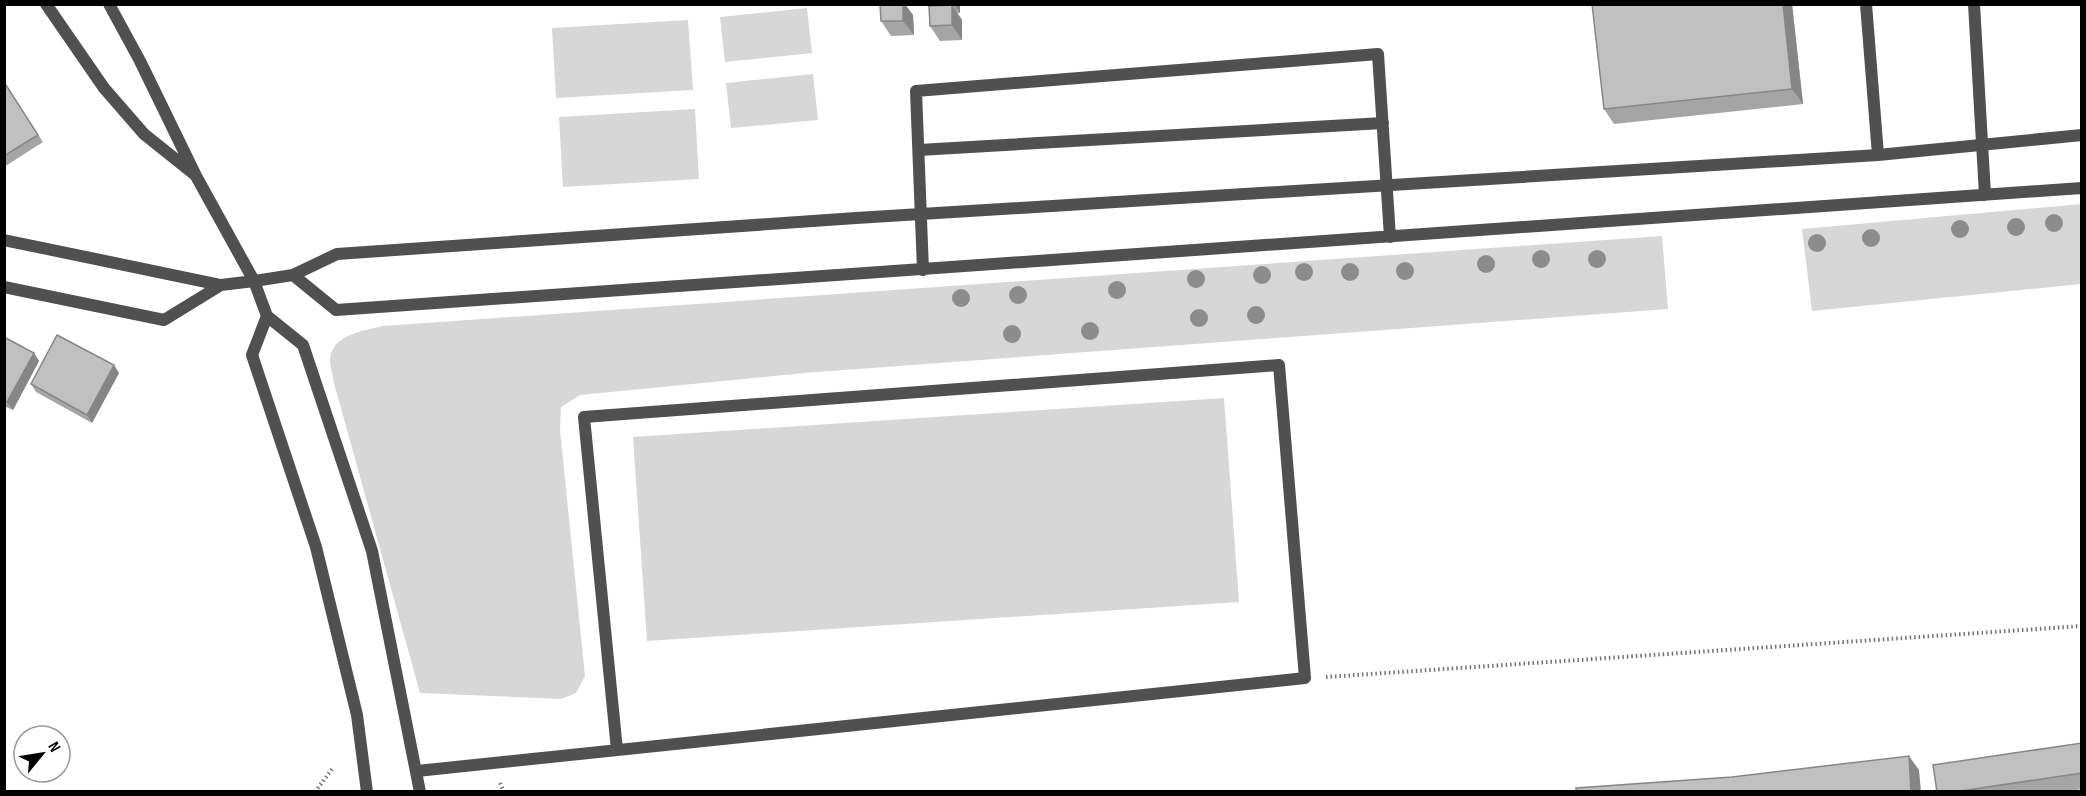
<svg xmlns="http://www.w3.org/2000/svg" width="2086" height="796" viewBox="0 0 2086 796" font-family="'Sofia Sans Condensed',sans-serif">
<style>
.green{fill:#d7d7d7}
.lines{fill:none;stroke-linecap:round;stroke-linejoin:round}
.path{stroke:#727272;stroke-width:4;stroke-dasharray:1.5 3;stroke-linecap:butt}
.service{stroke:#505050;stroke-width:12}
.minor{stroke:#505050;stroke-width:12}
.tree{fill:#8c8c8c}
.wall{fill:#a5a5a5}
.shaded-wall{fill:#868686}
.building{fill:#c0c0c0;stroke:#868686;stroke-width:1.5}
</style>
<rect width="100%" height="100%" fill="#fff"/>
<!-- green -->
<path class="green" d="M 807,8 L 812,53 L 725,62 L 720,17 Z
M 688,20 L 693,90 L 556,98 L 552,28 Z
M 813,74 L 818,120 L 731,128 L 726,83 Z
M 695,109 L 699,179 L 563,187 L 559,117 Z
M 2081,204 L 2081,284 L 1812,311 L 1802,229 Z
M 1662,236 L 1668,309 L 804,373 L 580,395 L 561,407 L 560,430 L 585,676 L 576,693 L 561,699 L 420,693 L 334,383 C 333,376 330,366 330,359 C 333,334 363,331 383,326 Z
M 1224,398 L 1239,602 L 647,641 L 633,437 Z"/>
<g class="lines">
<!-- path -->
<path class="path" d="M 1326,677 L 2082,626
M 500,783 L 504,792
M 315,792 L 332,769"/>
<!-- service -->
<path class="service" d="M 1866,4 L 1878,155
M 1974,4 L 1985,195
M 919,150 L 1383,123
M 923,270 L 916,91 L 1378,54 L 1390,237
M 293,275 L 336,310 L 2082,188
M 254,281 L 293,275 L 337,254 L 856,218 L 1878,155 L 2082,135
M 417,771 L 1305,678 L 1279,365 L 584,417 L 617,750"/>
<!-- minor -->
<path class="minor" d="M 46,4 L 104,88 L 144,134 L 194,174
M 109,4 L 140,61 L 196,176 L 254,281 L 267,316 L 303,345 L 372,551 L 420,792
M 4,240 L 221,285 L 254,281
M 4,287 L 164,320 L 221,285
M 267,316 L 252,355 L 316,547 L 357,715 L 367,792"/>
</g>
<!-- trees -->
<g class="tree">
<circle cx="2054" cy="223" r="9"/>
<circle cx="2016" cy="227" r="9"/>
<circle cx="1960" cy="229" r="9"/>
<circle cx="1871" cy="238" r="9"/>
<circle cx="1817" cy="243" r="9"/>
<circle cx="1541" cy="259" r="9"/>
<circle cx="1597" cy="259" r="9"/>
<circle cx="1486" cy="264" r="9"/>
<circle cx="1405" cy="271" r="9"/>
<circle cx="1304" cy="272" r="9"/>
<circle cx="1350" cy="272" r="9"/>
<circle cx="1262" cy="275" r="9"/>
<circle cx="1196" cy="279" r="9"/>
<circle cx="1117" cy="290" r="9"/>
<circle cx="1018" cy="295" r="9"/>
<circle cx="961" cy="298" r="9"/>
<circle cx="1256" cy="315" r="9"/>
<circle cx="1199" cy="318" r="9"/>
<circle cx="1090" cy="331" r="9"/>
<circle cx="1012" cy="334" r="9"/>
</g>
<!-- wall -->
<path class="wall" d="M 931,4 L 960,4 L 960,13 L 957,13 L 962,20 L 962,40 L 940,41 L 930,26 L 932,6 Z
M 1792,4 L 1803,104 L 1614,124 L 1604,109 Z
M 913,15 L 914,35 L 891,36 L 881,21 Z
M 4,82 L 43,142 L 4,167 Z
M 4,337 L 34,353 L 39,361 L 13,410 L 4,406 Z
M 119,373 L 92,423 L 36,392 L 31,384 Z
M 2082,743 L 2082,789 L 2063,792 L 1937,792 Z"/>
<!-- shaded-wall -->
<path class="shaded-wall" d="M 903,4 L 905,4 L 913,15 L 914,35 L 903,21 Z
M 954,4 L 960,4 L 960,13 Z
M 1783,4 L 1792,4 L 1803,104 L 1792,89 Z
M 952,5 L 962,20 L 962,40 L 952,25 Z
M 34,353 L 39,361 L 13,410 L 7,402 Z
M 114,365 L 119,373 L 92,423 L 87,415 Z
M 1909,756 L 1919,770 L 1921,792 L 1911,792 Z"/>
<!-- building -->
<path class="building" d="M 880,4 L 903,4 L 903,21 L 881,21 Z
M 1592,4 L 1783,4 L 1792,89 L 1604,109 Z
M 952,5 L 952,25 L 930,26 L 929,6 Z
M 4,82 L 38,135 L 4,156 Z
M 57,335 L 114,365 L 87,415 L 31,384 Z
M 4,337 L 34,353 L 7,402 L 4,401 Z
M 2082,743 L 2082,773 L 1954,792 L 1937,792 L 1933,765 Z
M 1909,756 L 1911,792 L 1576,792 L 1576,788 L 1732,777 Z"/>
<!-- border -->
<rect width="2086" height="796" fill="none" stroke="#000000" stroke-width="12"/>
<!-- north arrow -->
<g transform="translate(42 754) rotate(60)"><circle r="28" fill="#ffffff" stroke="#999999" stroke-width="1.5"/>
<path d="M0-4.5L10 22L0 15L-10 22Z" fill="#000000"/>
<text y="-9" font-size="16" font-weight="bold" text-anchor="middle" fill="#000000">N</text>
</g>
</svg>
